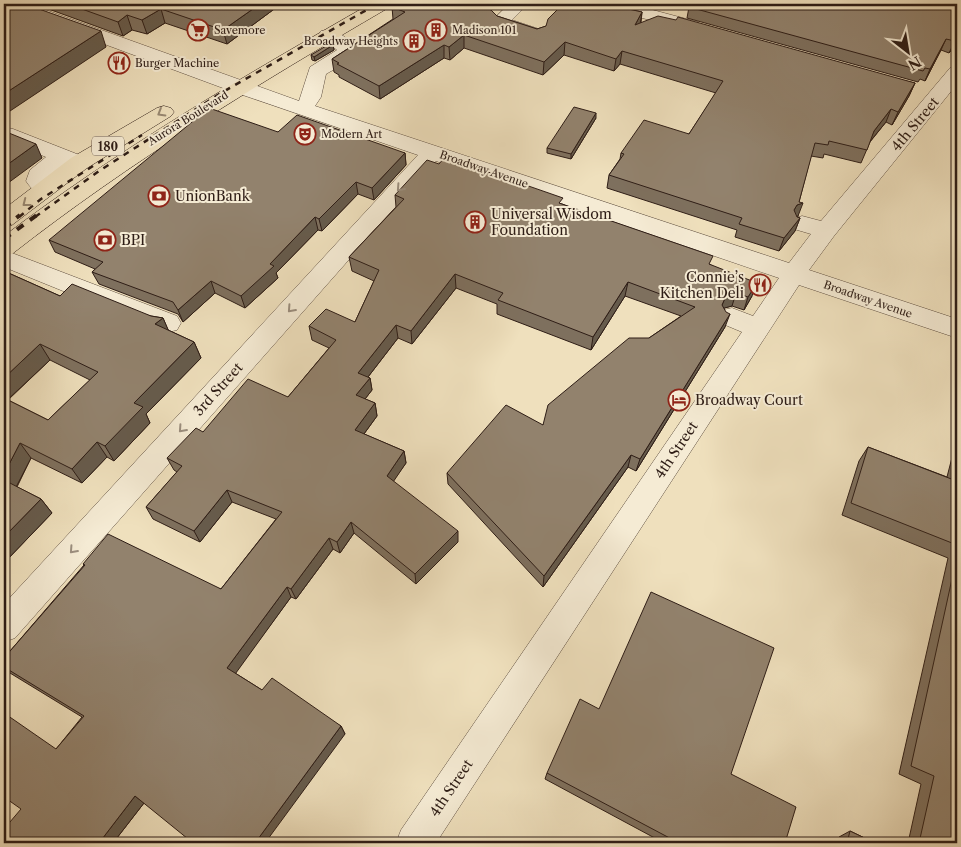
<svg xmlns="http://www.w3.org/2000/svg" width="961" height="847" viewBox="0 0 961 847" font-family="'Libre Caslon Text',serif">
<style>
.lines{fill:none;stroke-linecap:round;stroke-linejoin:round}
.minor-casing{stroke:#5e4e40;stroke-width:1}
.major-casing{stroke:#2e1d16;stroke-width:1}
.minor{fill:#f5ebd4;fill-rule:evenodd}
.major{fill:#efe0bd;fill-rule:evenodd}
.rail-far1{stroke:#2e1d16;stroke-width:2.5;stroke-dasharray:6 6;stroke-linecap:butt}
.rail{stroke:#2e1d16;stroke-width:4;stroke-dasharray:8 8;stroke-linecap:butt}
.wall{fill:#7e705e;stroke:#2e1d16;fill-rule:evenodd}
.shaded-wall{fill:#665b4c;stroke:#2e1d16}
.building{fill:#92826d;stroke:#2e1d16}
.oneway{stroke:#988872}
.oneway2{stroke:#9b8e7e}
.labels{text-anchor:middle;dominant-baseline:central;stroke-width:4;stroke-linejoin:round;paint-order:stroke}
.far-poi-label{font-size:11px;fill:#2e1d16;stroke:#f5ebd4;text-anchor:start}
.far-street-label{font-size:11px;fill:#2e1d16;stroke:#f5ebd4}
.shield{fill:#f5ebd4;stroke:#6a5b4f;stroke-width:1}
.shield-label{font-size:12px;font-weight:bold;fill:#2e1d16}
.street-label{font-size:14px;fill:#2e1d16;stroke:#f5ebd4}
.poi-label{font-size:14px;fill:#2e1d16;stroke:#f5ebd4;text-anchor:start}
</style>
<rect width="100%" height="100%" fill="#efe0bd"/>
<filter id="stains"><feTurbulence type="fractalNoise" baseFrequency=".004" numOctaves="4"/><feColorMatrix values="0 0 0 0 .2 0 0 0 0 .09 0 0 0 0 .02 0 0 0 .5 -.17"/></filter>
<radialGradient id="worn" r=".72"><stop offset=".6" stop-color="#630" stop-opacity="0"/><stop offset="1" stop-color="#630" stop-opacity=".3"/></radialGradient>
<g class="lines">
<!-- minor casing -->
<g class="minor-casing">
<path id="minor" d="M 4,4 L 29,4 L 299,101 L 310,67 L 337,50 L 319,35 L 321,31 C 336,27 348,38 356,50 L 349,61 L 326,74 L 321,97 L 315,106 L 789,263 L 811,234 L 794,229 L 791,224 L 794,219 L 802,216 L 821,221 L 950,68 L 957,66 L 957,84 L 834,236 L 809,270 L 957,319 L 957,338 L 799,285 L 436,843 L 396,843 L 401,830 L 742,332 L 723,324 L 719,317 L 723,310 L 732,308 L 753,316 L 779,278 L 436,161 L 15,638 L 4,642 L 4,604 L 418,155 L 231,91 L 7,8 Z
M 509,4 L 528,4 L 512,20 L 539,29 L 541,33 L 539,37 C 526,40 504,32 495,25 L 492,21 Z
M 601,4 L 630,4 L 698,22 L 701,26 L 698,30 L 692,31 L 604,8 Z
M 4,127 L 13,129 L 87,158 L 90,163 L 87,168 L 79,170 L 64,165 L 48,178 L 56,188 L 53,193 C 41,196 33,192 26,181 L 30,170 L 46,157 L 4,140 Z
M 4,250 L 177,316 L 181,323 L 177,330 L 168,332 L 159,330 L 4,267 Z"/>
</g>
<!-- major casing -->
<g class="major-casing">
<path id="major" d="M 370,4 L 391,4 L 388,8 C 258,84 131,161 12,254 L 4,256 L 4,236 C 119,149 244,76 370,4 Z
M 164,106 L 171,108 L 174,112 L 171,116 L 87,168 L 12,225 L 4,228 L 4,209 L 71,158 L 157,108 Z"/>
</g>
<!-- minor -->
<use href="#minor" class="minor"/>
<!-- major -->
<use href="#major" class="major"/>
<!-- rail-far1 -->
<path class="rail-far1" d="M 19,217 L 41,199 L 142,135
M 35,217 L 99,171 L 221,93 L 377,4"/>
<!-- rail -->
<path class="rail" d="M 4,228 L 20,215
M 4,239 L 37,215"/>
</g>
<!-- wall -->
<path class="wall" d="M 42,4 L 281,4 L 227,44 L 165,23 L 147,34 L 132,30 L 123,36 L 43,7 Z
M 398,4 L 482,4 L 480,6 L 497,16 L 537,29 L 617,4 L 617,7 L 642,12 L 641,23 L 915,83 L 909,96 L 892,125 L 886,122 L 870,142 L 861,163 L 824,154 L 823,158 L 811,156 L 799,202 L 798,216 L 797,216 L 800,218 L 795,231 L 779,251 L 735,237 L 737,230 L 607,188 L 609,175 L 620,159 L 621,153 L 689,134 L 716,93 L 620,64 L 614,71 L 564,55 L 543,75 L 464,48 L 450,60 L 444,58 L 380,99 L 339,77 L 339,75 L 334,72 L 332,59 L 393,19 L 392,7 Z
M 957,4 L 957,44 L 949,53 L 941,50 L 925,81 L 920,79 L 918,82 L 687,18 L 689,7 Z
M 333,45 L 334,50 L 315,61 L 312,60 L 311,55 Z
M 596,118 L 571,159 L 547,153 L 547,148 Z
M 278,132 L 405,153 L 406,165 L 374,200 L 358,194 L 322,231 L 318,230 L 276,273 L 278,278 L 245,308 L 215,293 L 183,322 L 178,314 L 99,284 L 92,272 L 95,269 L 55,252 L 49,240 Z
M 395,195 L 562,204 L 711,265 L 752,296 L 744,310 L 732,306 L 724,308 L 725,327 L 636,471 L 628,467 L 543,587 L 448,484 L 447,473 L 543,425 L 649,338 L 681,316 L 625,296 L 591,350 L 497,314 L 497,304 L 456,288 L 412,344 L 398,338 L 368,377 L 370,378 L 372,390 L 365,399 L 375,403 L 377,416 L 364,434 L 404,451 L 406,463 L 393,481 L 458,542 L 416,584 L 354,533 L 340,553 L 333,549 L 296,599 L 291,597 L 235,673 L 262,690 L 341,726 L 345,734 L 144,803 L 113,843 L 21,809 L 56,749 L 82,717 L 10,673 L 4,669 L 4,658 L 84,565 L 83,564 L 221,589 L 276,519 L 232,502 L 200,542 L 153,519 L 146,507 L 177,472 L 174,470 L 167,458 L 203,432 L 288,397 L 329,348 L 312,340 L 309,326 L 355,322 L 374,281 L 352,271 L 349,257 L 396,207 Z
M 4,271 L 60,296 L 151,316 L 163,318 L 168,330 L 194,342 L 201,358 L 146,414 L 150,423 L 114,461 L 107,457 L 82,483 L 31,458 L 17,487 L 41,499 L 52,513 L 4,563 ZM 50,360 L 90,380 L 48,420 L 8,400 Z
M 957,438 L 957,843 L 908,843 L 921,784 L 899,774 L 948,558 L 842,515 L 859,461 L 868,447 L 947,477 Z
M 547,773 L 731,774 L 785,843 L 664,843 L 545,779 Z
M 850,831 L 875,843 L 838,843 L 839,837 Z"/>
<!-- shaded-wall -->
<path class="shaded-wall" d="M 260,4 L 281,4 L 227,44 L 223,30 Z
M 470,4 L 482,4 L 470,15 Z
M 161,9 L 165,23 L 147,34 L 142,20 Z
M 642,12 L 640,25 L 635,25 Z
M 127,15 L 132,30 L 123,36 L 118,22 Z
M 101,31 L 106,47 L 4,115 L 4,94 Z
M 464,35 L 464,48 L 450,60 L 449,47 Z
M 946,39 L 941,50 L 925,81 L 930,69 Z
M 957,39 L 957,44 L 949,53 L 955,41 Z
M 565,42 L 564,55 L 543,75 L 544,62 Z
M 333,45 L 334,50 L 315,61 L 314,57 Z
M 444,45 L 444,58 L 380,99 L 379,86 Z
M 622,51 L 620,64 L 614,71 L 616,59 Z
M 915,83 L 909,96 L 892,125 L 898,112 Z
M 891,109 L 886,122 L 868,144 L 874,131 Z
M 596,113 L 596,118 L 571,159 L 571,154 Z
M 36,144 L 42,158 L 4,186 L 4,167 Z
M 405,153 L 406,165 L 374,200 L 372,188 Z
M 356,182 L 358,194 L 322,231 L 319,219 Z
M 803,203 L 798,216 L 792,218 L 794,210 L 797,205 Z
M 315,217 L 318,230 L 276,273 L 278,278 L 245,308 L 241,296 L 270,264 Z
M 800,218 L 795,231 L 779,251 L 784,238 Z
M 455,274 L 456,288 L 412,344 L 411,331 Z
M 211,281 L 215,293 L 183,322 L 178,310 Z
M 628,282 L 625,296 L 591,350 L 593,337 Z
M 757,283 L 752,296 L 744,310 L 748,297 Z
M 736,293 L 732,306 L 721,309 L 722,305 L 726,296 Z
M 730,314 L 725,327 L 636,471 L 640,459 Z
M 163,318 L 170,334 L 155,324 Z
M 396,325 L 398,338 L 361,386 L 358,373 Z
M 194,342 L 201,358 L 146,414 L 150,423 L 114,461 L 105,446 L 134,403 Z
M 40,344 L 50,360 L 4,403 L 4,378 Z
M 370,378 L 372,390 L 358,408 L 356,395 Z
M 375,403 L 377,416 L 358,442 L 355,430 Z
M 97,442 L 107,457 L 82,483 L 72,469 Z
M 20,443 L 31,458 L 13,493 L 4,482 L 4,474 Z
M 404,451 L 406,463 L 389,488 L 387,476 Z
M 631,455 L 628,467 L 543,587 L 544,576 Z
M 227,490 L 232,502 L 200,542 L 194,531 Z
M 41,499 L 52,513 L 4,563 L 4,537 Z
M 351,522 L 354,533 L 340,553 L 337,542 Z
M 458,531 L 458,542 L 416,584 L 415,574 Z
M 329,538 L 333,549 L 296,599 L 291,589 Z
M 287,587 L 291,597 L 233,677 L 227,668 Z
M 341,726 L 345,734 L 265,843 L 255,843 Z
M 135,796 L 144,803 L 113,843 L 99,843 Z"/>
<!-- building -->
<path class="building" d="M 17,4 L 25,4 L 101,31 L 4,94 L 4,11 Z
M 68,4 L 260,4 L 223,30 L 161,9 L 142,20 L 127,15 L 118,22 Z
M 398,4 L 473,4 L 491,10 L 497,16 L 537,29 L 546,26 L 548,19 L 563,4 L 617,4 L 615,6 L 642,12 L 635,25 L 658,16 L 676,20 L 678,17 L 915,83 L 898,112 L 891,109 L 874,131 L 867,150 L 829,141 L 828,145 L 815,143 L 799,202 L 803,203 L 797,205 L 794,210 L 797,217 L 800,218 L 784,238 L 739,224 L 742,218 L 609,175 L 624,154 L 621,153 L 644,120 L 689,134 L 723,81 L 622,51 L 616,59 L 565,42 L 544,62 L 464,35 L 449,47 L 444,45 L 379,86 L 337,64 L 339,63 L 332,59 L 405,12 L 392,7 Z
M 692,4 L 957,4 L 957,39 L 955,41 L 946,39 L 930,69 L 925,68 L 923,71 L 689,7 Z
M 331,43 L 333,45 L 314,57 L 311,55 Z
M 574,107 L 596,113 L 571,154 L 547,148 Z
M 209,108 L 278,132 L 297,115 L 405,153 L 372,188 L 356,182 L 319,219 L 315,217 L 270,264 L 274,266 L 241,296 L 211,281 L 178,310 L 173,302 L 92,272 L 103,262 L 49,240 Z
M 4,131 L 36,144 L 4,167 Z
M 445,157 L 563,198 L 559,203 L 713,256 L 709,264 L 757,283 L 748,297 L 736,293 L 726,296 L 722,305 L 726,312 L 730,314 L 640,459 L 631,455 L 544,576 L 447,473 L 506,405 L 543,425 L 548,405 L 629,338 L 649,338 L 695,307 L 628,282 L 593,337 L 498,300 L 503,293 L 455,274 L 411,331 L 396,325 L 358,373 L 370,378 L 356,395 L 375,403 L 355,430 L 404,451 L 387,476 L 458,531 L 415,574 L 351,522 L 337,542 L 329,538 L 291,589 L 287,587 L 227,668 L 262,690 L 272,678 L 341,726 L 255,843 L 193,843 L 135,796 L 99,843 L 4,843 L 4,829 L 21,809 L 4,797 L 4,778 L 7,775 L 4,773 L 4,713 L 56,749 L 84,716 L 4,667 L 4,658 L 85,565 L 83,564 L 108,534 L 221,589 L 282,512 L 227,490 L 194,531 L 146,507 L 182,466 L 167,458 L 196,428 L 203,432 L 248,379 L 288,397 L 336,340 L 309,326 L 326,309 L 355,322 L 379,270 L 349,257 L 404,199 L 395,195 L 427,160 L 439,164 Z
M 4,271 L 60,296 L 72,284 L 151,316 L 163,318 L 155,324 L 194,342 L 134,403 L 143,407 L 105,446 L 97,442 L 72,469 L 20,443 L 4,474 L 4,398 L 48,420 L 98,372 L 40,344 L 4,378 Z
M 868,447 L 954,480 L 957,467 L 957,545 L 851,503 Z
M 4,480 L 41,499 L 4,537 Z
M 957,556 L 957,843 L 919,843 L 934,776 L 911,766 Z
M 651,592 L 774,648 L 731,774 L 796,807 L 785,843 L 679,843 L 547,773 L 580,699 L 599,709 Z
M 850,831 L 875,843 L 847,843 Z"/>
<!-- one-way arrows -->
<defs><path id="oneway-chevron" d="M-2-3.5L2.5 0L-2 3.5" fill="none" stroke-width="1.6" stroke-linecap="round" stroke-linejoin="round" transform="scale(1.25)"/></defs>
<g class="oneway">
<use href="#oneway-chevron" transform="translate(161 113) rotate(149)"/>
<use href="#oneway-chevron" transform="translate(26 203) rotate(142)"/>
</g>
<g class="oneway2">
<use href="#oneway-chevron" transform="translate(400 188) rotate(132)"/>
<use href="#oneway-chevron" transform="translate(291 309) rotate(132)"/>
<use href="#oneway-chevron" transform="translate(182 429) rotate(132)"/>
<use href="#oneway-chevron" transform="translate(73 550) rotate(132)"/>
</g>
<!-- icons -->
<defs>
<g id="supermarket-ring" transform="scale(1.125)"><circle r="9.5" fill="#f5ebd4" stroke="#8f2418" stroke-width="1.5"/><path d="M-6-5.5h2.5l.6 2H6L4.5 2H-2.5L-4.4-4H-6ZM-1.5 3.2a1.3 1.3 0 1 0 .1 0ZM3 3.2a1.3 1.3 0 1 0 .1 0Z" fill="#8f2418"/></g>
<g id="building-ring" transform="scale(1.125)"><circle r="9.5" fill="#f5ebd4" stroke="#8f2418" stroke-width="1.5"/><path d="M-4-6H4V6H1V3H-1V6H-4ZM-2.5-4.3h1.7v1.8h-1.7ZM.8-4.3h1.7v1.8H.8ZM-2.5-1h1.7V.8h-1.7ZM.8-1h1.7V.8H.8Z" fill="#8f2418"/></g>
<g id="restaurant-ring" transform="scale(1.125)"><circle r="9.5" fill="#f5ebd4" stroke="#8f2418" stroke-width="1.5"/><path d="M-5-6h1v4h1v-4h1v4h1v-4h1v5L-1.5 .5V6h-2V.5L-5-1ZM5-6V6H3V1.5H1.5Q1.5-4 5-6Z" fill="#8f2418"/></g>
<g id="theatre-ring" transform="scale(1.125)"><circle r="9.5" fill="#f5ebd4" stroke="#8f2418" stroke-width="1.5"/><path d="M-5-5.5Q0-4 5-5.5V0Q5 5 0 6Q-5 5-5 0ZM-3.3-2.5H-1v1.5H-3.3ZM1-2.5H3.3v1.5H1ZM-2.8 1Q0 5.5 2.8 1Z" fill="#8f2418"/></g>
<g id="bank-ring" transform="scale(1.125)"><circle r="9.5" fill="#f5ebd4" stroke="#8f2418" stroke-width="1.5"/><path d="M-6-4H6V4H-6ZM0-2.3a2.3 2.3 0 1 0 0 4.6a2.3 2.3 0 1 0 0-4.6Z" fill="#8f2418"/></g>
<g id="hotel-ring" transform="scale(1.125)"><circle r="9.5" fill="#f5ebd4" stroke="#8f2418" stroke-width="1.5"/><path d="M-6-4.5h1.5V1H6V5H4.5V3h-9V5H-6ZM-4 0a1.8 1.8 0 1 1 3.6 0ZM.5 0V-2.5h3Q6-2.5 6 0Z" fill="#8f2418"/></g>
</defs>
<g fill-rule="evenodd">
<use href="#supermarket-ring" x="198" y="30"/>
<use href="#building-ring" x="436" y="30"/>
<use href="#building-ring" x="414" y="41"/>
<use href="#restaurant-ring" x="119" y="63"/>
<use href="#theatre-ring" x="305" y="134"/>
<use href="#bank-ring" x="159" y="196"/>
<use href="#building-ring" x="475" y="222"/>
<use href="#bank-ring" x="105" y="240"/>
<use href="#restaurant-ring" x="760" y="285"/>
<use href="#hotel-ring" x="679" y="400"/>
</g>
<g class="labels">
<!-- far-poi labels -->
<g class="far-poi-label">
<text x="214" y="30">Savemore</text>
<text x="452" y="30">Madison 101</text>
<text x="398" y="41" text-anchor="end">Broadway Heights</text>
<text x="135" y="63">Burger Machine</text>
<text x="321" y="134">Modern Art</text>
</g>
<!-- far-street labels -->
<g class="far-street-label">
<text transform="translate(188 118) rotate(-32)">Aurora Boulevard</text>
<text transform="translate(484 169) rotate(19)">Broadway Avenue</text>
<text transform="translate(868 299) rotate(19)">Broadway Avenue</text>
</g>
<!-- shield labels -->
<rect class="shield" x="92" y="136.5" width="32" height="19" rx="4"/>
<g class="shield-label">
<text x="108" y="146">180</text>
</g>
<!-- street labels -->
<g class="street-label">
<text transform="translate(915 124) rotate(-50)">4th Street</text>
<text transform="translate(218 389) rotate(-48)">3rd Street</text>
<text transform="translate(676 450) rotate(-56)">4th Street</text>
<text transform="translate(451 788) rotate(-56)">4th Street</text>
</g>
<!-- poi labels -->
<g class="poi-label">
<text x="175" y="196">UnionBank</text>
<text x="491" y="214">Universal Wisdom<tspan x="491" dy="16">Foundation</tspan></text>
<text x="121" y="240">BPI</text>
<text x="744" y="277" text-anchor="end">Connie’s<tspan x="744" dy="16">Kitchen Deli</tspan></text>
<text x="695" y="400">Broadway Court</text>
</g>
</g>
<!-- margin -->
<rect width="961" height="847" fill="none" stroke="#efe0bd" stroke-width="20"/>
<rect x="5" y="5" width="951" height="837" fill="none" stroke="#2e1d16" stroke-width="2.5"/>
<rect x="10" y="10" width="941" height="827" fill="none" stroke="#2e1d16"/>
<!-- north arrow -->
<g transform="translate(908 52) rotate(149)" stroke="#f5ebd4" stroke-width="4" paint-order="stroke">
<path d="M0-4L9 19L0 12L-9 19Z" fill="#2e1d16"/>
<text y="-8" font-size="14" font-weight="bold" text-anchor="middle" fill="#2e1d16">N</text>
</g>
<rect width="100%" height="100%" filter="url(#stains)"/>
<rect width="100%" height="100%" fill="url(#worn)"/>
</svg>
